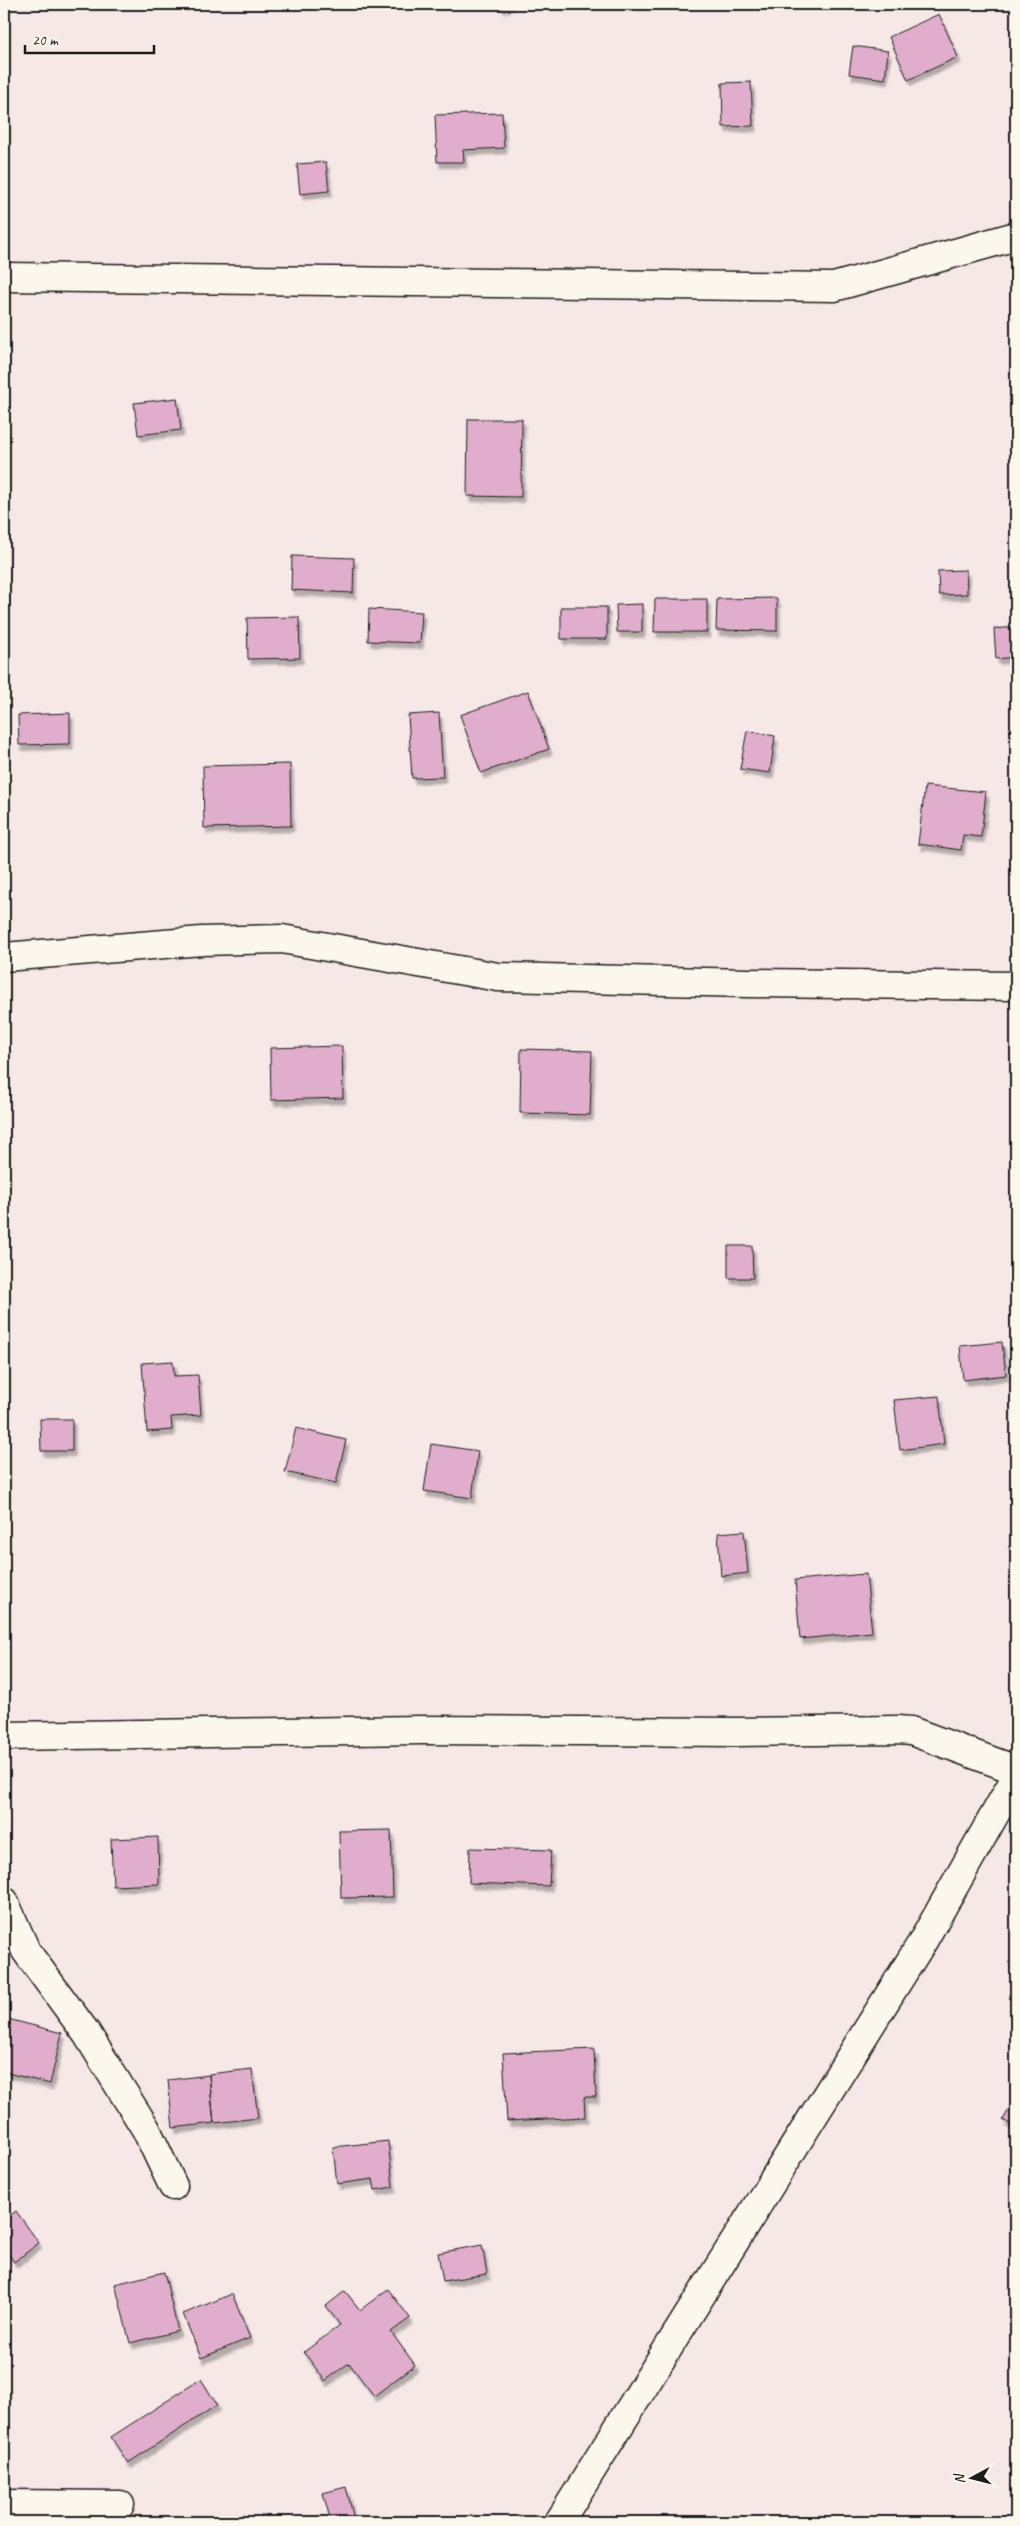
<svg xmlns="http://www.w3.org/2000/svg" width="1020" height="2526" viewBox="0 0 1020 2526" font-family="Caveat,sans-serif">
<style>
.building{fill:#e0aecc;stroke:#1c1c1c;filter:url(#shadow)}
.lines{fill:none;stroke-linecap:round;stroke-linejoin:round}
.minor-casing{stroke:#1c1c1c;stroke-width:31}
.tertiary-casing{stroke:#1c1c1c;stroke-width:31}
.minor{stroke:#fbf7ec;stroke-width:28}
.tertiary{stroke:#fbf7ec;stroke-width:28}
</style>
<defs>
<filter id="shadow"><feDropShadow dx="3" dy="5.5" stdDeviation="1" flood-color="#0004"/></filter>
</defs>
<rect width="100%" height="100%" fill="#f6e8e6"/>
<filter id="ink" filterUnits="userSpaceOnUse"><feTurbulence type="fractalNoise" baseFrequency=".02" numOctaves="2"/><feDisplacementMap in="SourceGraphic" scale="10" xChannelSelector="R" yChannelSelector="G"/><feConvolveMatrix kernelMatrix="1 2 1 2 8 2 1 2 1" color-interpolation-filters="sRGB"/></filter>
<g filter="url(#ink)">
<!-- building -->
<path class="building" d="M 500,4 L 511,4 L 501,8 Z
M 939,14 L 958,57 L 908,80 L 889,37 Z
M 853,46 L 888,51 L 885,79 L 849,74 Z
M 751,82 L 753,126 L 723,127 L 722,83 Z
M 502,113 L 504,148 L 463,150 L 464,162 L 437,162 L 435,115 Z
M 326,162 L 329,191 L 300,194 L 297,164 Z
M 177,398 L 181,430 L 138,435 L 134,403 Z
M 468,419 L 522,419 L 521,497 L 467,496 Z
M 292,556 L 354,558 L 353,593 L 291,590 Z
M 966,570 L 967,594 L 939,595 L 938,571 Z
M 777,598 L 777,631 L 716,630 L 717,599 Z
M 655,599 L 707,599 L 707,632 L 654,632 Z
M 642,604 L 642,632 L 617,632 L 616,605 Z
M 561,607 L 607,607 L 607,639 L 561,639 Z
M 369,609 L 422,612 L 420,643 L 368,641 Z
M 299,617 L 300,658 L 248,659 L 247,618 Z
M 1016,627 L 1016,657 L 996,659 L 994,629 Z
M 528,691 L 549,749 L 481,773 L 460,715 Z
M 70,713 L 70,744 L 19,745 L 18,715 Z
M 439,713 L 443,777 L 412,778 L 408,715 Z
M 747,731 L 775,736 L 770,773 L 740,769 Z
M 290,764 L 291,826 L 204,828 L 203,766 Z
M 925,786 L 986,792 L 981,837 L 963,835 L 961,850 L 918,844 Z
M 342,1046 L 343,1098 L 271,1100 L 270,1048 Z
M 521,1049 L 592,1051 L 590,1115 L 520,1113 Z
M 728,1246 L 752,1246 L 753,1278 L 728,1278 Z
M 1002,1342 L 1006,1375 L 963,1380 L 960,1346 Z
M 173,1361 L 174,1376 L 198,1375 L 201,1415 L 171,1417 L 172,1430 L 147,1432 L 142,1363 Z
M 939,1396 L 944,1444 L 900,1450 L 894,1400 Z
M 40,1419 L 72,1419 L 72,1451 L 41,1451 Z
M 296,1428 L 346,1440 L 336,1483 L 285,1472 Z
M 431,1444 L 478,1451 L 472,1498 L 424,1491 Z
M 744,1531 L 748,1573 L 721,1576 L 718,1533 Z
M 866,1574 L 872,1632 L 800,1639 L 795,1580 Z
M 391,1830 L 393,1897 L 341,1898 L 339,1831 Z
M 158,1837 L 159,1884 L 113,1886 L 111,1839 Z
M 470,1848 L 551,1850 L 549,1886 L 469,1883 Z
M 4,2018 L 62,2033 L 50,2084 L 4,2072 Z
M 594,2049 L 596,2097 L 584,2097 L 585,2117 L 507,2121 L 503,2053 Z
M 252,2069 L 258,2118 L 214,2123 L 209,2074 Z
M 209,2075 L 214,2123 L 173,2128 L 168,2080 Z
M 1016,2097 L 1016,2128 L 1003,2120 Z
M 388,2141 L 393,2187 L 375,2190 L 373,2179 L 337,2184 L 333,2147 Z
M 16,2211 L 39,2243 L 14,2262 L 4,2247 L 4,2220 Z
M 482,2245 L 487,2274 L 443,2281 L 438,2253 Z
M 164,2272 L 178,2331 L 130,2343 L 115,2284 Z
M 388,2289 L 410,2318 L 391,2332 L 415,2365 L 374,2396 L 349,2363 L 325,2381 L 304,2352 L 340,2325 L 326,2306 L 345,2291 L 360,2310 Z
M 232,2294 L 250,2338 L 201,2358 L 183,2314 Z
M 201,2379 L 217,2405 L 128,2463 L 111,2437 Z
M 346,2487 L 354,2519 L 331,2522 L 323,2493 Z"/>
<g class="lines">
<!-- minor casing -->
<g class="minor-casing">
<path id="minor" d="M 4,277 L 834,287 L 1016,236
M 4,957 L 202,941 L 282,939 L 498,977 L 747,983 L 1016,986
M 4,1736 L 421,1730 L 737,1732 L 897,1730 L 911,1731 L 1016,1770
M 4,1901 L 26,1951 L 87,2034 L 146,2129 L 173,2186
M 4,2504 L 120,2505"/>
</g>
<!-- tertiary casing -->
<g class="tertiary-casing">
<path id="tertiary" d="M 559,2522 L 923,1941 L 1016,1777"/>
</g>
<!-- minor -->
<use href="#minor" class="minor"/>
<!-- tertiary -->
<use href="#tertiary" class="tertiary"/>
</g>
</g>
<!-- margin -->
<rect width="1020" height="2526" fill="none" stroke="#fbf7ec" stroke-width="20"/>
<rect x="10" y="10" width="1000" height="2506" fill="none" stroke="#1c1c1c" stroke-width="2" filter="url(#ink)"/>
<!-- north arrow -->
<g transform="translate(972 2478) rotate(263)" stroke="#fbf7ec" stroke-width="4" paint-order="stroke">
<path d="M0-4L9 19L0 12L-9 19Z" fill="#1c1c1c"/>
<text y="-8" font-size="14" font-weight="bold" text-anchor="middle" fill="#1c1c1c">N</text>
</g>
<!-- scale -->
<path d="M25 45v8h129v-8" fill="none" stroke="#1c1c1c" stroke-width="2.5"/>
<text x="32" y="45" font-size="15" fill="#1c1c1c" stroke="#fbf7ec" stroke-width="4" paint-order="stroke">20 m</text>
</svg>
